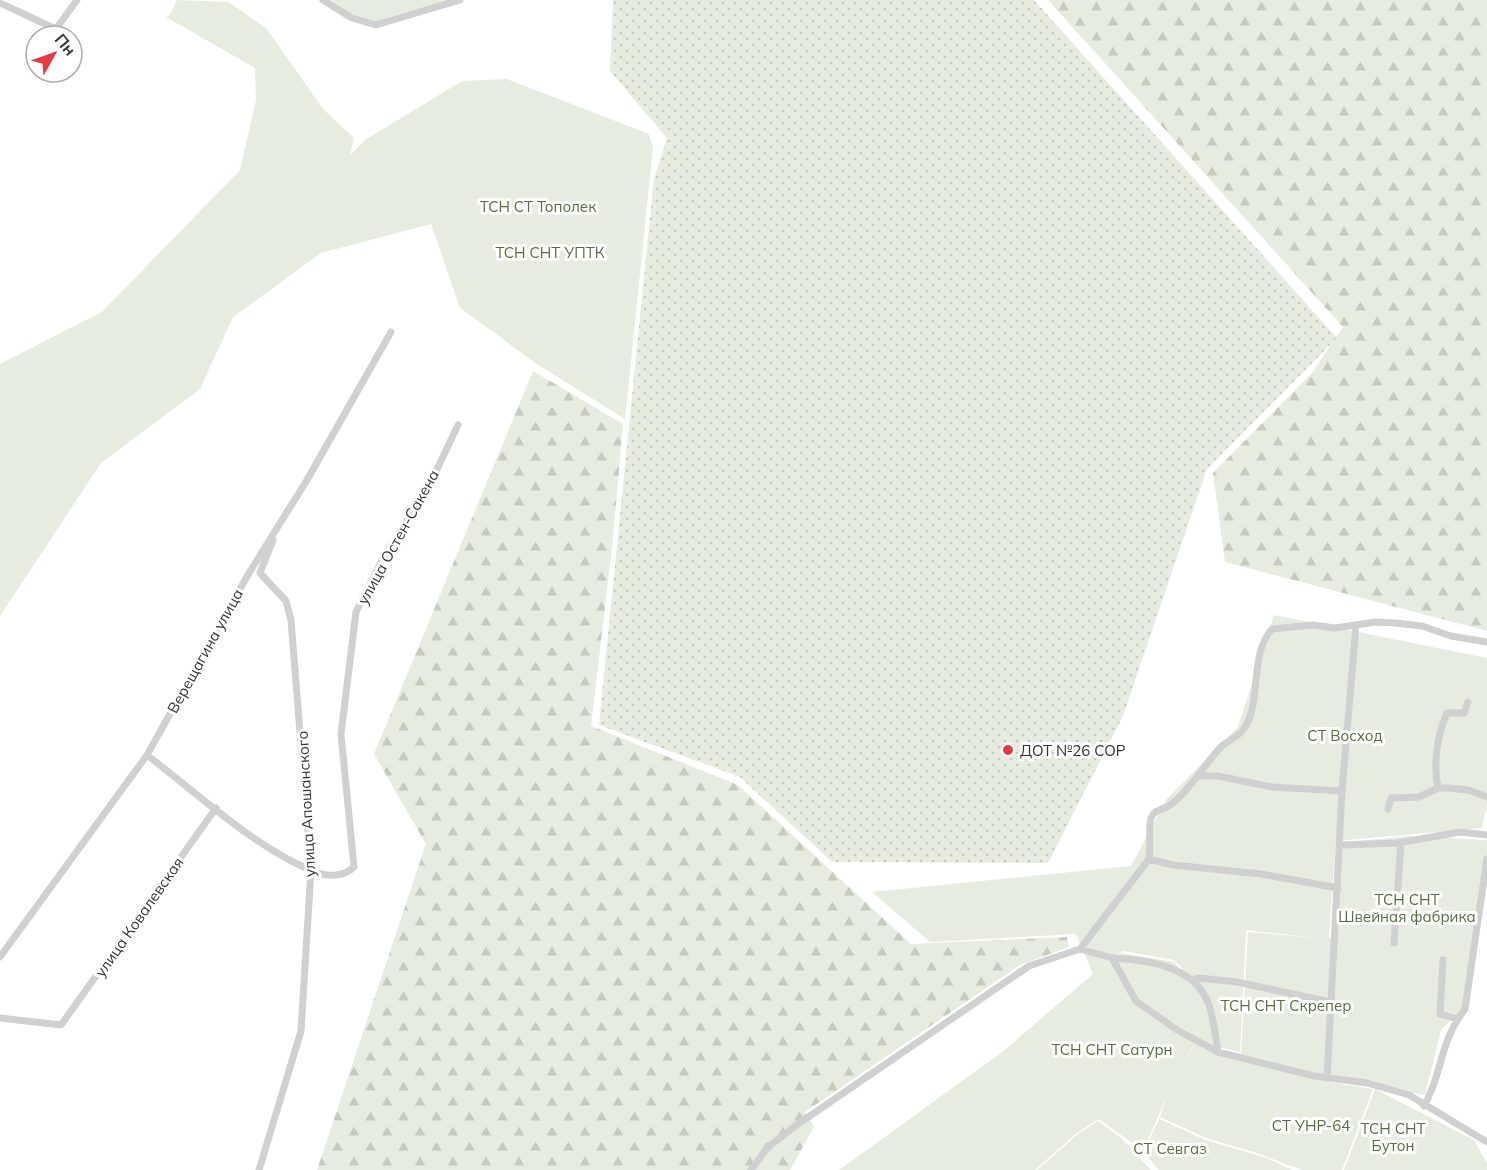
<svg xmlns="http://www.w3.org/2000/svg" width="1487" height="1170" viewBox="0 0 1487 1170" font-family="Mulish,sans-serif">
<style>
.grass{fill:url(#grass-dots)}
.forest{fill:url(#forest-firs)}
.garden{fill:#e6ecdf}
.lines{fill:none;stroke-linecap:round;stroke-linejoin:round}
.minor{stroke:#d0d0d0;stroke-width:7}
.poi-dot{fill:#e63946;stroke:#fff;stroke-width:2}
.labels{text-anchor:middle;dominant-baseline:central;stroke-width:6;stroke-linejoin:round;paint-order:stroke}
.park-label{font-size:15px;fill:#56703f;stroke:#fff}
.street-label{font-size:15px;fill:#333;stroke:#fff}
.poi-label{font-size:15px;fill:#333;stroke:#fff;text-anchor:start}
</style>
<defs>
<pattern id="grass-dots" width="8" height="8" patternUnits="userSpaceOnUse" patternTransform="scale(1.5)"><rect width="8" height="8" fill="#e6ecdf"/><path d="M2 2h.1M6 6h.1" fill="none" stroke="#c6cbc0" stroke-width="1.8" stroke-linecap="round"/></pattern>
<pattern id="forest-firs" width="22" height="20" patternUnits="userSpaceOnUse" patternTransform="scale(1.5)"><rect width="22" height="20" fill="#e6ecdf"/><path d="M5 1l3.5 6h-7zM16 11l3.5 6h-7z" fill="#c6cbc0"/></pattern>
</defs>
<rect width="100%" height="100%" fill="#fff"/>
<!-- grass -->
<path class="grass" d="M 613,0 L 1034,0 L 1337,338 L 1207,469 L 1123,716 L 1048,863 L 832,862 L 740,777 L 599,725 L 654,178 L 667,138 L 610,71 Z"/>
<!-- forest -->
<path class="forest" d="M 1048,0 L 1487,0 L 1487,631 L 1225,562 L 1213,473 L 1312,373 L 1343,327 Z
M 533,371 L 623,424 L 613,538 L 591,726 L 738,785 L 911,944 L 1067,937 L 1069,947 L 1020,965 L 805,1112 L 814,1127 L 790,1170 L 317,1170 L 426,844 L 374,754 Z"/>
<!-- garden -->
<path class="garden" d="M 177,0 L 229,2 L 267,29 L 323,109 L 354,138 L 350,155 L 365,140 L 462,81 L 507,79 L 649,134 L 653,148 L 625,419 L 537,364 L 460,308 L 431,224 L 321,253 L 233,317 L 200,389 L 101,463 L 0,616 L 0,364 L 102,312 L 240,170 L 256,100 L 255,68 L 166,17 L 170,15 Z
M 331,0 L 452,0 L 376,22 L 350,14 Z
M 1274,615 L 1487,658 L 1487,804 L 1482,828 L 1336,841 L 1329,938 L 1333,939 L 1325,1077 L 1241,1054 L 1248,932 L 1318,938 L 1246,930 L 1240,1052 L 1218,1047 L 1211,1000 L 1174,960 L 1123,951 L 1093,973 L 1122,953 L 1174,962 L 1209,1000 L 1216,1049 L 1196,1040 L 1171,1089 L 1195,1043 L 1323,1081 L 1373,1089 L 1342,1170 L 1302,1170 L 1257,1153 L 1206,1138 L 1160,1117 L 1167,1096 L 1143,1151 L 1099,1119 L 1078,1132 L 1035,1170 L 839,1170 L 1001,1053 L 1093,974 L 1076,934 L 930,942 L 872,892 L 1131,866 L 1166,800 L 1238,727 Z
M 1409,836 L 1487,840 L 1487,871 L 1464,1007 L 1441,1030 L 1425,1095 L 1329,1077 L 1338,843 Z
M 1375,1089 L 1474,1140 L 1487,1163 L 1487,1170 L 1344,1170 Z
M 1159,1119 L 1206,1140 L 1267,1158 L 1292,1170 L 1159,1170 L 1144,1152 Z
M 1098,1121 L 1121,1138 L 1151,1170 L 1037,1170 L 1078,1134 Z"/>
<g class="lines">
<!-- minor -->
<path class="minor" d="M 323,0 L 352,18 L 376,25 L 460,0
M 0,3 L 56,29 L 77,0
M 147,755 C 198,794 255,848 315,872 C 327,877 344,877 354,867 L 341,734 L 356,612 L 383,558 L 429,486 L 458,425
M 1198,776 L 1218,776 L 1272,787 L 1342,791
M 1438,788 C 1433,764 1437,736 1447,713 L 1464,713 L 1468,702
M 1388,809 L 1391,798 L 1419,797 L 1438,788 L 1448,788 L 1469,790 L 1487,797
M 1341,845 L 1398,843 L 1460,832 L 1487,835
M 1149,859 L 1173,865 L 1261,874 L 1338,888
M 1394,943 L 1401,842
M 1080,949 L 1112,958 L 1136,1001 L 1177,1030 L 1218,1052 L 1314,1076 L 1367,1083 L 1409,1095 L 1487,1142
M 0,957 L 147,755 L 249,573 L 307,480 L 391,332
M 1112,958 C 1147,960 1192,965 1208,1002 C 1214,1017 1215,1036 1218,1052
M 1443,960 L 1440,1014 L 1457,1019
M 1193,980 L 1198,978 L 1237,982 L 1330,1002
M 0,1018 L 61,1025 L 216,808
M 1327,1078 L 1342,791 L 1356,625
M 1424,1106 C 1443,1073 1439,1042 1465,1009 L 1487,859
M 259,1170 L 301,1031 L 311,870 L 291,620 L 286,601 L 260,573 L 273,540
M 751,1170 L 768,1147 L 798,1124 L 1029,966 L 1080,949 L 1149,859 C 1151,849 1148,824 1151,818 C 1155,808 1165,810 1173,803 C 1191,788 1202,768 1218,750 C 1224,742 1237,738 1243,730 C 1263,704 1248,656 1272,629 L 1313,625 L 1335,628 L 1376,622 L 1395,623 L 1422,626 L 1451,636 L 1487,642"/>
</g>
<!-- markers -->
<circle class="poi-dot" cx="1008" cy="750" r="6"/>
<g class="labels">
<!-- park labels -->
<g class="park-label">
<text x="538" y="206">ТСН СТ Тополек</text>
<text x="550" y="252">ТСН СНТ УПТК</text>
<text x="1345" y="735">СТ Восход</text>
<text x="1407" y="899">ТСН СНТ<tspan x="1407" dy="17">Швейная фабрика</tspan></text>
<text x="1286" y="1005">ТСН СНТ Скрепер</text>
<text x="1112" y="1049">ТСН СНТ Сатурн</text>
<text x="1311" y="1125">СТ УНР-64</text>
<text x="1393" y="1128">ТСН СНТ<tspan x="1393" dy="17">Бутон</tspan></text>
<text x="1170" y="1148">СТ Севгаз</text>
</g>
<!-- street labels -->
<g class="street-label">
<text transform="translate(398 537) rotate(-61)">улица Остен-Сакена</text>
<text transform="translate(205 651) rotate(-61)">Верещагина улица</text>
<text transform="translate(306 804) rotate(-93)">улица Апошанского</text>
<text transform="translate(139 917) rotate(-55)">улица Ковалевская</text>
</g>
<!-- poi labels -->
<g class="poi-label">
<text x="1020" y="750">ДОТ №26 СОР</text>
</g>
</g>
<!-- north arrow -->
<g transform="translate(54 54) rotate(50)"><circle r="28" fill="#ffffff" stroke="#adadad" stroke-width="1.5"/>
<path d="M0-4.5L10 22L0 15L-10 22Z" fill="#e63946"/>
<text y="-9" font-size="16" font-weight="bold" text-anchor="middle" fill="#333333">Пн</text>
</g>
</svg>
